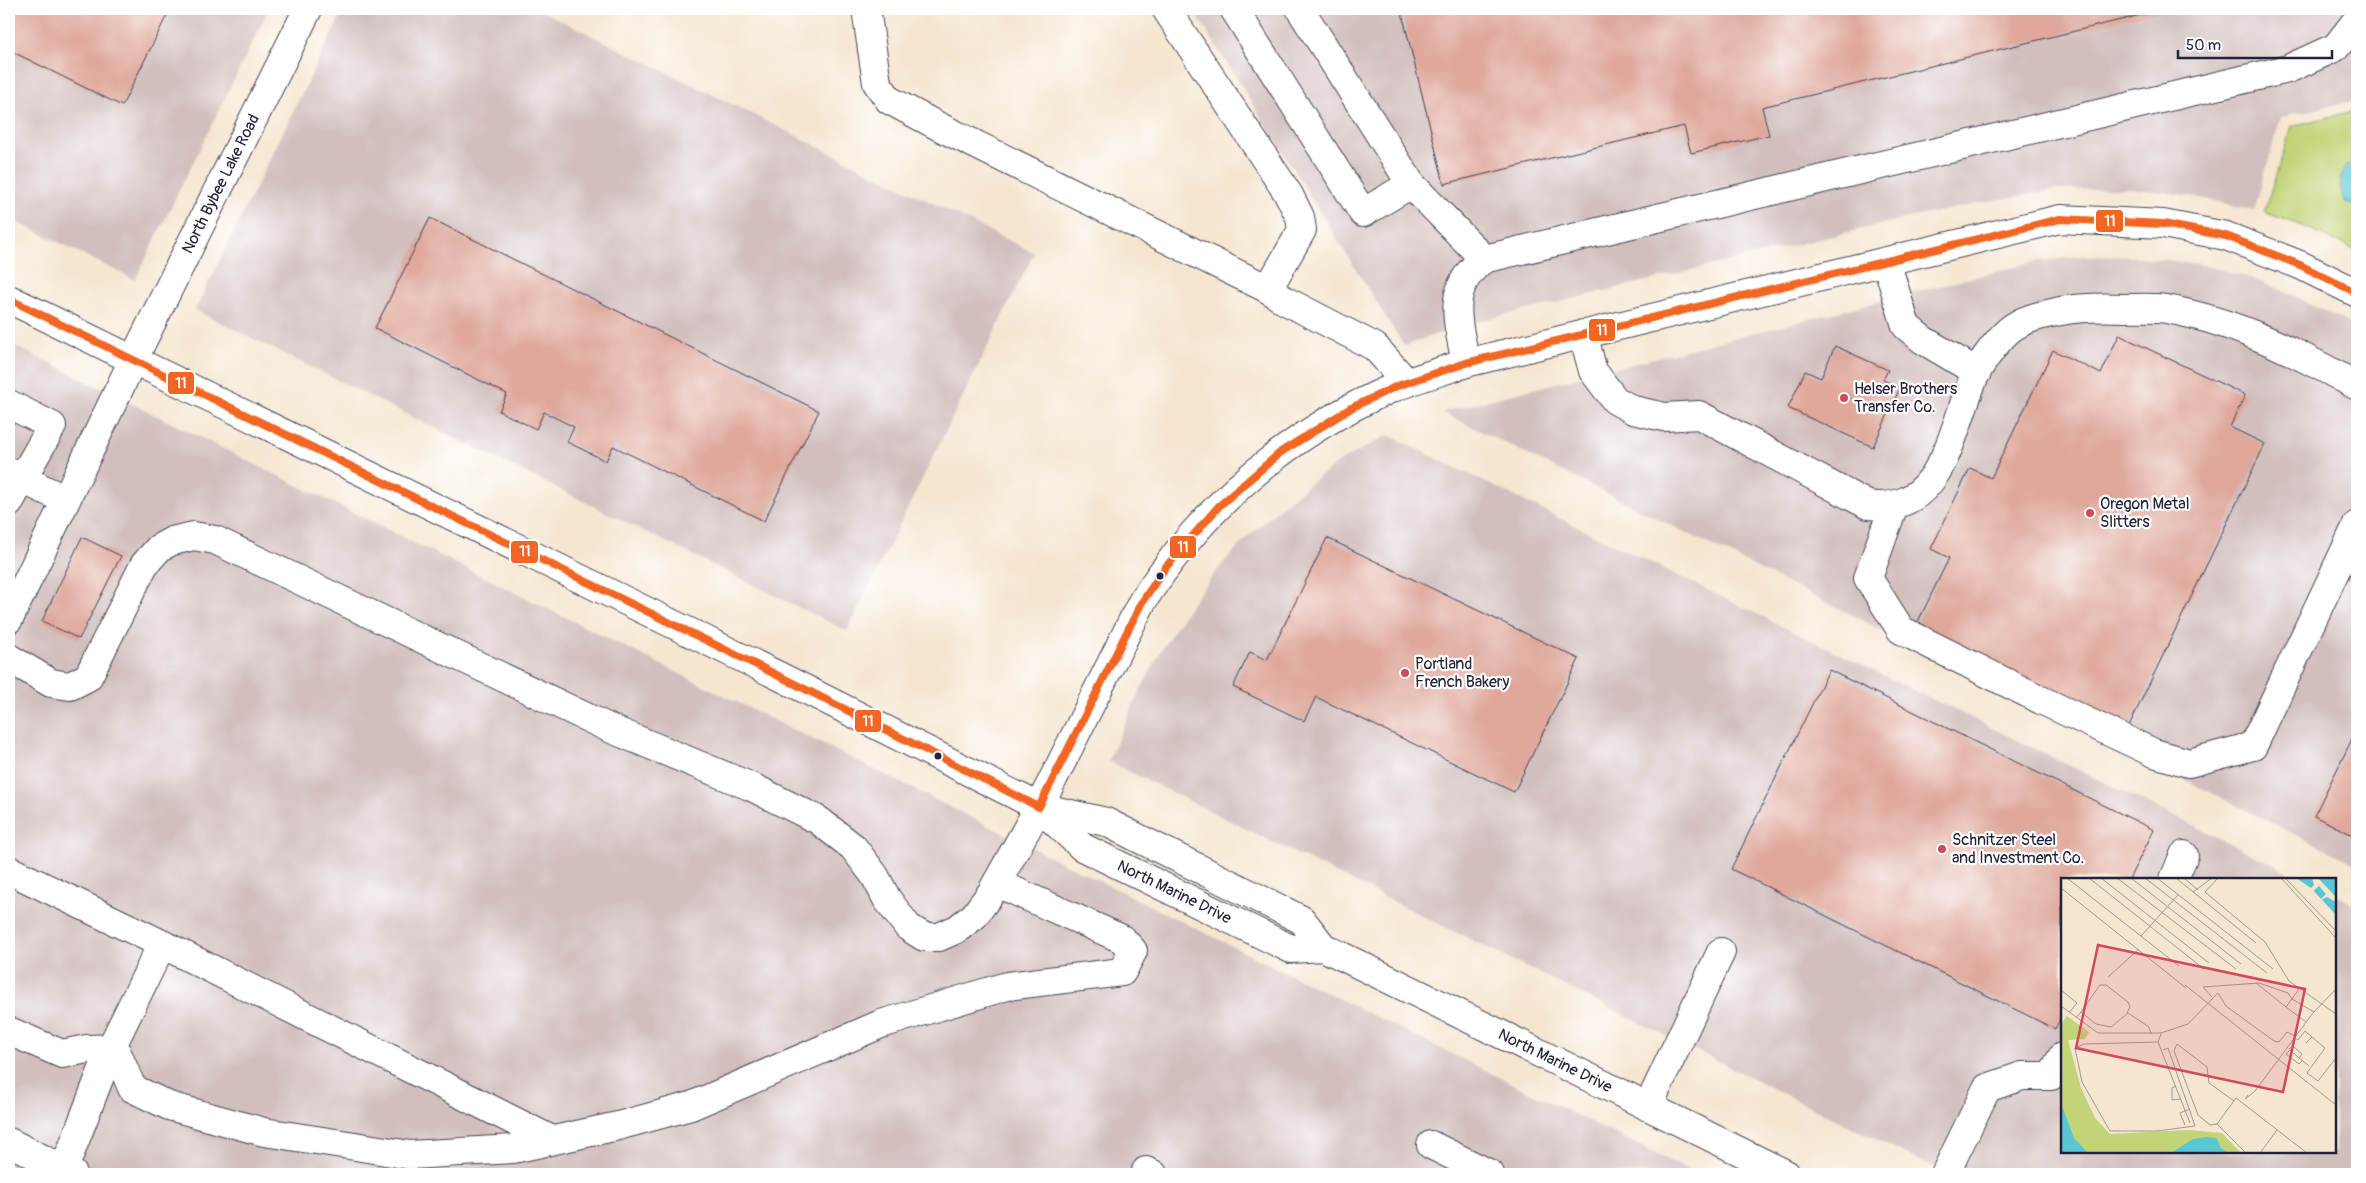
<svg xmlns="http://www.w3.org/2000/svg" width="2366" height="1183" viewBox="0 0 2366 1183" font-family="Pangolin,sans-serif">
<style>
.industrial{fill:#d1bfbe}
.green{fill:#c1d478;stroke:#727b5a}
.water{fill:#5ac6d3;stroke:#3e7487}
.building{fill:#dfa89b}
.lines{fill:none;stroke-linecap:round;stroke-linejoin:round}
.minor-casing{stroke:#423f51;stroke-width:30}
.major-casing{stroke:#423f51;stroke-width:30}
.minor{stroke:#fff;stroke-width:28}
.major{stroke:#fff;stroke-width:28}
.bus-1-casing{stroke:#fff;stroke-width:11}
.bus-1{stroke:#f26522;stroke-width:8}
.poi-dot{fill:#d1495b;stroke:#fff;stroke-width:2}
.bus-dot{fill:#22223b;stroke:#fff;stroke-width:2}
.labels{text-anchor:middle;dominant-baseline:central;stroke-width:4.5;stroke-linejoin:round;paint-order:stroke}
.street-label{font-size:16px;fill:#22223b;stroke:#fff}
.poi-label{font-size:16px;fill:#22223b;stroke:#fff;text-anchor:start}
.inset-road{fill:none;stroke:#a19894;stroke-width:1}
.view{fill:#d1495b;fill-opacity:0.15;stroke:#d1495b;stroke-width:2.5}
.inset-edge{fill:none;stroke:#22223b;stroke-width:2.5}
.line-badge{stroke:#fff;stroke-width:2}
.badge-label{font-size:14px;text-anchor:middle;font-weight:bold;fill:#fff}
</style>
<rect width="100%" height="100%" fill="#fff"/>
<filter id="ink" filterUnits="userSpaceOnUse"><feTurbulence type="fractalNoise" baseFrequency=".02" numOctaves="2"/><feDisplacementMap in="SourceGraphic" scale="10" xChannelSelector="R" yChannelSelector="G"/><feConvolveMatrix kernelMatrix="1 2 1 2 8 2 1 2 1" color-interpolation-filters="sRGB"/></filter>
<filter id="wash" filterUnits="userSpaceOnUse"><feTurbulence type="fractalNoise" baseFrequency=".0096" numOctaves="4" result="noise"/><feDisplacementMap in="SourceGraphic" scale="20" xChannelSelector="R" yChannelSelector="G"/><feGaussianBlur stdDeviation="1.12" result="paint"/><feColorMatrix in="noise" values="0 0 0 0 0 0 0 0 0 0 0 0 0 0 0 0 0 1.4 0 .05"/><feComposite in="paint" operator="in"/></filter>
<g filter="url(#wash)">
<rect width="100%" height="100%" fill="#f5e6d0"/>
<!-- industrial -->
<path class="industrial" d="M 9,9 L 269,9 L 135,280 L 9,218 Z
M 344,9 L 538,9 L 1034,253 L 847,631 L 195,310 Z
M 1193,9 L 2357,9 L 2357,100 L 2281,117 L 2254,210 L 2191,196 L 2130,188 L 2056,190 L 1991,201 L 1899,220 L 1489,319 L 1434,335 L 1404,346 Z
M 2083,256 L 2142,257 L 2198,264 L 2251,278 L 2295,296 L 2357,327 L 2357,865 L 1442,412 L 2038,261 Z
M 9,343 L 1311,985 L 1697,1174 L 9,1174 Z
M 1388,435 L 2303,879 L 2062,879 L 2062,1152 L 2335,1152 L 2335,895 L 2357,906 L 2357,1174 L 1947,1174 L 1108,761 L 1140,691 L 1163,647 L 1190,606 L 1219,568 L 1249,535 L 1299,492 L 1339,462 Z"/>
<!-- green -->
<path class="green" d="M 2357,110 L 2357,251 L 2310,229 L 2264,212 L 2292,126 Z"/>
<!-- water -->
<path class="water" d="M 2347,164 L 2357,168 L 2357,206 L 2344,201 C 2339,186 2339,178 2347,164 Z"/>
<g id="blocks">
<!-- building -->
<path class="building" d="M 9,9 L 170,9 L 122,106 L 9,50 Z
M 1401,9 L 2166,9 L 1762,107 L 1769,135 L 1691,153 L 1684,126 L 1444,184 Z
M 430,218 L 819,411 L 764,521 L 613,446 L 606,461 L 567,442 L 574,427 L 544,412 L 536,429 L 499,411 L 507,394 L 375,328 Z
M 2119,335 L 2245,395 L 2230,427 L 2265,444 L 2126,732 L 1914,630 L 1949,558 L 1931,549 L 1970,468 L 1991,478 L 2053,350 L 2101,374 Z
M 1835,346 L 1888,370 L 1883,380 L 1900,388 L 1873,447 L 1788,408 L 1805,371 L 1821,378 Z
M 82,537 L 121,556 L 79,639 L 42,621 Z
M 1327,538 L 1579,659 L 1514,792 L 1316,697 L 1304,721 L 1233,687 L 1250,652 L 1267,660 Z
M 1829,670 L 2154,830 L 2129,879 L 2062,879 L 2062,1015 L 2055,1029 L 1731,869 Z
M 2357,729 L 2357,837 L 2314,816 Z"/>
</g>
</g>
<g filter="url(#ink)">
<use href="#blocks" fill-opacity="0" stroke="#423f51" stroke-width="1"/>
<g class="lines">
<!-- minor casing -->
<g class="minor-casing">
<g id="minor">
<path d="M 866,9 L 877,83 L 889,100 L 938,126 L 1268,289 L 1302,230 L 1300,217 L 1289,195 L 1166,9"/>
<path d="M 1234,9 L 1363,213 L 1411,184"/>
<path d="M 1300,9 L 1411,184 L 1484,259 C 1445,288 1458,322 1466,363"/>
<path d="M 1484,259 L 2288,69 L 2336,47 L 2357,20"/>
<path d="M 1886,261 L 1906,326 L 1923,340 L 1977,372"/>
<path d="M 1268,289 L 1284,300 L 1375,347 L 1407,383"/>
<path d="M 1583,334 L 1593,371 L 1615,400 L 1633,410 L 1664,417 L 1699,415 L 1868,505 C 1945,516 1952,424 1976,373 C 1983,360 1997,341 2008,331 C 2023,318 2043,315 2061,311 C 2082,307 2102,307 2124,308 C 2138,308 2153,307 2166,309 C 2235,321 2296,352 2357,386"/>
<path d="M 9,404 L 52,426 L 22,479 L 9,472"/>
<path d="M 9,503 L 22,479 L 66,500"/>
<path d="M 1894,505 L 1868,578 L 1901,630 L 2041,700 L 2154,753 L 2189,763 L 2253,746 L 2357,525"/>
<path id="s1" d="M 9,619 L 133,360 L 308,9"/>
<path d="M 9,658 L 51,683 L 70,686 L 88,677 L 144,565 L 159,548 L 172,541 L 194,536 L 215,540 L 609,728 L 752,787 L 818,820 L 853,847 L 875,876 L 887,899 L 908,927 L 924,937 L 939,937 L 957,929 L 974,916 L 991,893 L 1039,807 L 1142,602 C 1201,509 1286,435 1388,390 C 1413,379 1440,372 1466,363 L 2060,219 L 2163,224 L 2226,236 L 2300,265 L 2357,293"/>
<path d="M 9,870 L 162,944"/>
<path d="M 2174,879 L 2184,855"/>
<path d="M 9,1031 L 62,1054 L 87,1049 L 115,1048 L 132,1088 L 169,1106 L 264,1132 L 355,1146 L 410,1155 L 513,1149 L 618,1126 L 691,1106 L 881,1024 L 1007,986 L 1122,972 L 1133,951 L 1122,939 L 997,883"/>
<path d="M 1648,1107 L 1721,952"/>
<path d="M 9,1142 L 73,1174"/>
<path d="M 1431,1145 L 1490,1174"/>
<path d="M 64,1169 L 111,1048 L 162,944 L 552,1140"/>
<path d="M 1146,1171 L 1153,1174"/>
<path d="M 1945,1174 L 1987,1088 L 2022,1076 L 2051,1076 L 2062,1057"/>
</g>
</g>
<!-- major casing -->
<g class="major-casing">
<g id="major">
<path id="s2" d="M 9,299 L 783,678 L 1039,807 L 1106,822 L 1302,920 L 1323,947 L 1786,1174"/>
<path id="s3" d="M 1040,808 L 1082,847 L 1291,949 L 1323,947"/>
</g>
</g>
<!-- minor -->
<use href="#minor" class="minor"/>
<!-- major -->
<use href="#major" class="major"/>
<!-- bus-1 casing -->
<g class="bus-1-casing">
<path id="bus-1" d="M 9,299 L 783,678 L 1039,807
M 1039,807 L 1142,602 L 1165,568 L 1219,506 L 1281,452 L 1351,408 L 1397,386 L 1466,363 L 2060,219 L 2163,224 L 2226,236 L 2300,265 L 2357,293"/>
</g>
<!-- bus-1 -->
<use href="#bus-1" class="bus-1"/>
</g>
</g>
<!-- markers -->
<g class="poi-dot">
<circle cx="1844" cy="398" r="5"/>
<circle cx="2090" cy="513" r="5"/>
<circle cx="1405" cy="673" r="5"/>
<circle cx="1942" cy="849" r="5"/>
</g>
<g class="bus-dot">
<circle cx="1160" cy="576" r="4.5"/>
<circle cx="938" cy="756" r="4.5"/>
</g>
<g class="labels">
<!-- street labels -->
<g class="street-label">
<text stroke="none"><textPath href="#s1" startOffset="484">North Bybee Lake Road</textPath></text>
<text stroke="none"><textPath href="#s3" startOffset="160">North Marine Drive</textPath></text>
<text stroke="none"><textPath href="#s2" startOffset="1729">North Marine Drive</textPath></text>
</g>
<!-- poi labels -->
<g class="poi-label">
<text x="1854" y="389">Helser Brothers<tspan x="1854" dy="18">Transfer Co.</tspan></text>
<text x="2100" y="504">Oregon Metal<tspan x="2100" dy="18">Slitters</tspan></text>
<text x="1415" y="664">Portland<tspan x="1415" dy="18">French Bakery</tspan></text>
<text x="1952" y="840">Schnitzer Steel<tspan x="1952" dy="18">and Investment Co.</tspan></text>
</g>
</g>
<!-- overview -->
<g transform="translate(2061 878)">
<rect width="275" height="275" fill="#f5e6d0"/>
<path d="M 6,138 L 28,154 L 24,161 L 7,162 L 20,210 L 34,240 L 49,256 L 127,252 L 161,255 L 180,275 L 0,275 L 0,146 Z" fill="#c1d478"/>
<path d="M 235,0 L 275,0 L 275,37 L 250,10 ZM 0,225 L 13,260 L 27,275 L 0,275 ZM 145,259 L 155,260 L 160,270 L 167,275 L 110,275 L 132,261 Z" fill="#5ac6d3"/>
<path d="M 251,0 L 257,0 L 275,19 L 275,24 L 266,19 L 258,23 L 265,16 L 258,8 L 251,14 L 248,12 L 253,7 Z" fill="#f5e6d0"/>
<path class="inset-road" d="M 6,0 L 118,88M 28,0 L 143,91M 40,0 L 148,85M 56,0 L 175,91M 70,0 L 180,86M 84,0 L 206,95M 96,0 L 212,91M 115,0 L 195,65M 123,0 L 137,12M 157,0 L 144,14 L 204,64 L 228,103 L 275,136M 220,0 L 275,60M 224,0 L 275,53M 0,10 L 125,110M 132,14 L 151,0M 80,58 L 117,17M 47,99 L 78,71M 195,105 L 225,129 L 238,111M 124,107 L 275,227M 0,112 L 16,125 L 8,135M 151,119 L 142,109 L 198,105 L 227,115 L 231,121 L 253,134M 0,128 L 37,155 L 100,155 L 127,146 L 157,115 L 165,128 L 213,163 L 218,164 L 226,154 L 234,158M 225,129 L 245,144M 20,134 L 39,107 L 45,107 L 67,124 L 69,129 L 66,135M 15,140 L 20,134 L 35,146 L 50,149 L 67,135 L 88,149 L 90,156M 100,156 L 97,164 L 129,245M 233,159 L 237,162 L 244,153 L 251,159 L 245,165M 251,159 L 264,170 L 246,195 L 257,203 L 275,180M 97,164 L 23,166 L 14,170 L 21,204 L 49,253 L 96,253 L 134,248 L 107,170 L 102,172M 228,171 L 232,168 L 241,176 L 238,180 L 248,188M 238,180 L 229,172 L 225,176 L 238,186 L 241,183M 115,208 L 111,210 L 111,222 L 120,221M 187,217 L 184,221 L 194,213 L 252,135 L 275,111M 156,246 L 149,247 L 137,237 L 113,173 L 116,166 L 146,189 L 148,205 L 173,223M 124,247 L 119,235 L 129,231M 185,275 L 156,246 L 175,220 L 246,275M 199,275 L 216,252"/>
<path class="view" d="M 37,67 L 244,111 L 222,214 L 15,170 Z"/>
<rect width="275" height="275" class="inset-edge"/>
</g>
<g class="line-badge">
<rect x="2095" y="209" width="29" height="24" rx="5" fill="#f26522"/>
<rect x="1588" y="318" width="28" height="24" rx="5" fill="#f26522"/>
<rect x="167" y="371" width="28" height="24" rx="5" fill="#f26522"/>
<rect x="1169" y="535" width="28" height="24" rx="5" fill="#f26522"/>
<rect x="510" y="540" width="29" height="24" rx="5" fill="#f26522"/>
<rect x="854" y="709" width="28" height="24" rx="5" fill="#f26522"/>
</g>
<g class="badge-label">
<text x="2110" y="226">11</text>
<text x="1602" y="335">11</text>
<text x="181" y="388">11</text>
<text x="1183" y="552">11</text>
<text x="525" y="556">11</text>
<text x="868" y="726">11</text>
</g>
<!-- margin -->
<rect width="2366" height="1183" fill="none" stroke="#fff" stroke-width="30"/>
<!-- scale -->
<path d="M2178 50v8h154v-8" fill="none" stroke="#22223b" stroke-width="2.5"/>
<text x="2186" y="50" font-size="15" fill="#22223b" stroke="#ffffff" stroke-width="4" paint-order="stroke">50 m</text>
</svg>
